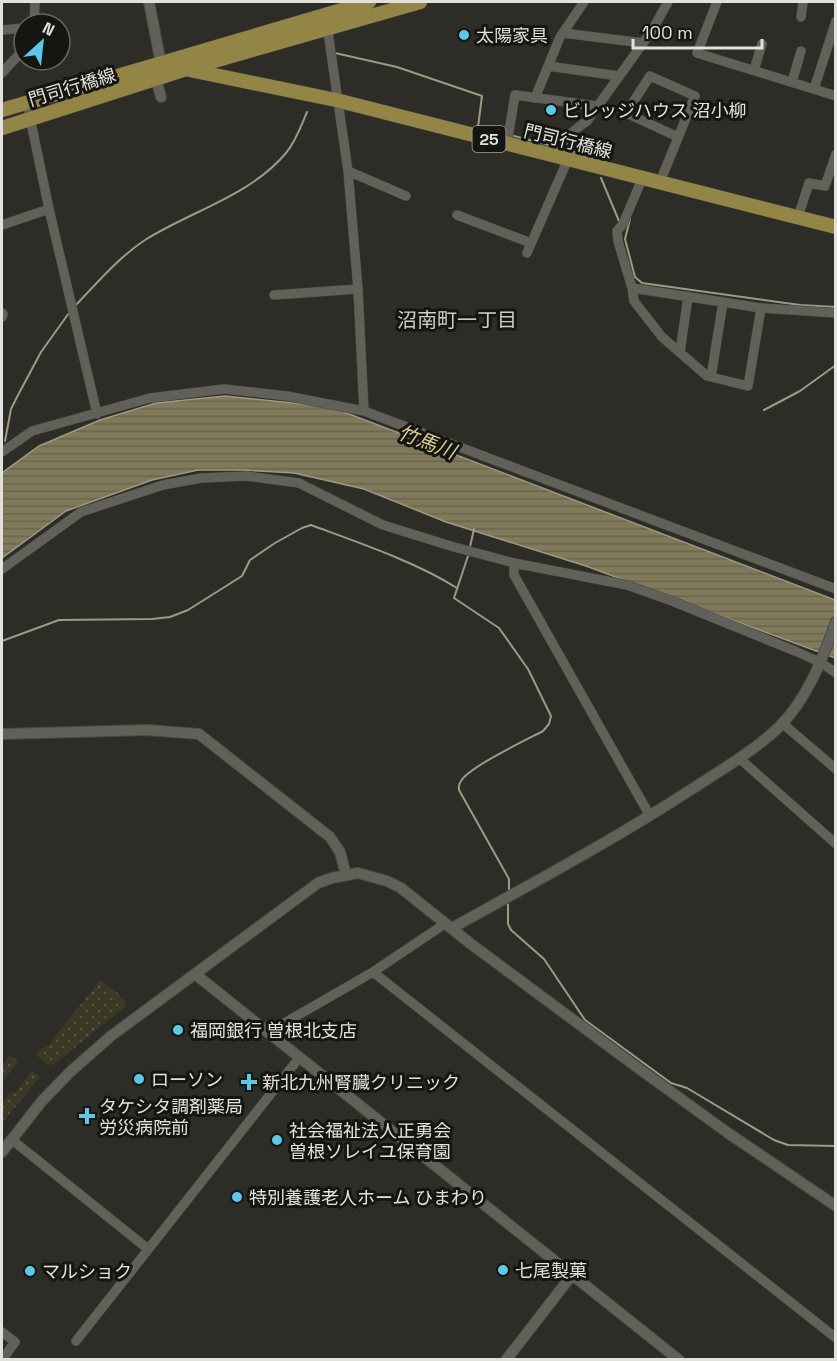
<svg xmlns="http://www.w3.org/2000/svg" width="837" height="1361" viewBox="0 0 837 1361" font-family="'Space Grotesk','Noto Sans JP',sans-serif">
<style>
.grass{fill:url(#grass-dots)}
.water{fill:url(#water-rules);stroke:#9d9982;stroke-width:1.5}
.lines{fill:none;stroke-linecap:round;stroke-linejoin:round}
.stream{stroke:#9d9982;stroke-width:2}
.minor-casing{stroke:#4b4a45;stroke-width:10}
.tertiary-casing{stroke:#4b4a45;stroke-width:12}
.primary-casing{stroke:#4b4a45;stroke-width:15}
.minor{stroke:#616059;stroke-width:9}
.tertiary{stroke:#616059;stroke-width:10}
.primary{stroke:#928545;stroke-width:14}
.poi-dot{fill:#5dc7e8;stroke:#151512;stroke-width:2}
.labels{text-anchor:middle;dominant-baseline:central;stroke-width:6;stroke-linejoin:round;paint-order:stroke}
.shield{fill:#151512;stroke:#a4a4a0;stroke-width:1.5}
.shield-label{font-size:16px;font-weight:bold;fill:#e2e1dd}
.poi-label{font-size:18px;fill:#e2e1dd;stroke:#151512;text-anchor:start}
.street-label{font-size:18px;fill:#e2e1dd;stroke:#151512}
.neighbourhood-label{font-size:20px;fill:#cdccc5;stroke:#151512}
.water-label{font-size:20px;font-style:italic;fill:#d8cc93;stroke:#151512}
</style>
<defs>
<pattern id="grass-dots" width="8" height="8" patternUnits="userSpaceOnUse" patternTransform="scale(1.5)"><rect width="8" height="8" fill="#3c3826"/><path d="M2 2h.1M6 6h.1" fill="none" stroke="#585445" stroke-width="1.8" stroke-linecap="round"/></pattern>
<pattern id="water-rules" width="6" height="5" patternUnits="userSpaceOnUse" patternTransform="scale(1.5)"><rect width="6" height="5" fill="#807a5b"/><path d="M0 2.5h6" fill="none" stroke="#686451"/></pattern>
</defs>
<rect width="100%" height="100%" fill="#2d2c27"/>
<!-- grass -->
<path class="grass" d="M 100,980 L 119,994 L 126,1004 L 125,1007 L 53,1065 L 49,1065 L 36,1055 L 39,1049 L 48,1046 Z
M 9,1056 L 12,1056 L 18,1062 L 3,1081 L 2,1080 L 2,1066 Z
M 31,1072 L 34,1072 L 40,1077 L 2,1123 L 2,1104 L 9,1094 L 16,1091 Z"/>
<!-- water -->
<path class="water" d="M 225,396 L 331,407 L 835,600 L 835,658 L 586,566 L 446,522 L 364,489 L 294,473 L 242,470 L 198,470 L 152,480 L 66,511 L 2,558 L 2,473 L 39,446 L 100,420 L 156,403 Z"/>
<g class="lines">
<!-- stream -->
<path class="stream" d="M 335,53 L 397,67 L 482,96 L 478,127 L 505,134
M 510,135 L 557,147
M 562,149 L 578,153
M 601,178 L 619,221
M 630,219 L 625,239 L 635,277 L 642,283 L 800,305 L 836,307
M 75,306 C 97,283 119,257 145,240 C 191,211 250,196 286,153 C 296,141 301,126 307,112
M 764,410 L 800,391 L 836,365
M 5,441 L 11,409 L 17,397 L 41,352 L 69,313
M 470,547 L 474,529
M 469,553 L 454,598 L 499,628 L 528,669 L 551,716 L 549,724 L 543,731 C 526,740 469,767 461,781 C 458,785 459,786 459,790 L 509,879 L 509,891
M 2,641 L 59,620 L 152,619 L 170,617 L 188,610 L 242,576 L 250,560 L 275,543 L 302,528 L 311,525 C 357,542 416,562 457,588
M 508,900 L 508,924 L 511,930 L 544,959 L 585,1020 L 671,1083 L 687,1088 L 774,1140 L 788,1145 L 836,1146"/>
<!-- minor casing -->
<g class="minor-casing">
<path id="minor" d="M 717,2 L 697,53 L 836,96
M 801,17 L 803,2
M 34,24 L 35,2
M 327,25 L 348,171 L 358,289 L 364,411
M 2,30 L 24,28
M 563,33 L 643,43
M 548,66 L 619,76
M 754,70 L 762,44
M 2,73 L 24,49
M 792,82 L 801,51
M 814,89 L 836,21
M 535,98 L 560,37 L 584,2
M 27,103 L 49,209 L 97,414
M 507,144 L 515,95 L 597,106
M 556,156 C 563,140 572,131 587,121 L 651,32 L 668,2
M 348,171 L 406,196
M 642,179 L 623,224 L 617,231 L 618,241 L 632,288 L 761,308 L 836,313
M 660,182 L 695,96 L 650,76 L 626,113 L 678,137
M 457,215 L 531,243
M 798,217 L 809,183 L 825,186 L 836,154
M 2,225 L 49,209
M 527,253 L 568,159
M 632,288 L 634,301 L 662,337 L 707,376 L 748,386 L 761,308
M 274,295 L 358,289
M 2,313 L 3,314 L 2,317
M 680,352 L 688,297
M 711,377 L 723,302
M 2,452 L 32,431 L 150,398 L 224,389 L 287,396 L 364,411 L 836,589
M 514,563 L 514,575 L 650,816
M 2,569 L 81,512 L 163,485 L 201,478 L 246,476 L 299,483 L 383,525 L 454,547 L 514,563 L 627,585 L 672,601 L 795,651 L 820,662 L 836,673
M 782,723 L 836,769
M 739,758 L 836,844
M 373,972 L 836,1338
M 267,1033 L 373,972 L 446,923
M 11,1139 L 148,1249
M 2,1332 L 15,1342 L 2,1360
M 76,1341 L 299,1058"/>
</g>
<!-- tertiary casing -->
<g class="tertiary-casing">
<path id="tertiary" d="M 149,2 L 161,64 L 156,79 L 161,97
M 2,734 L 147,730 L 199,734 L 330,837 L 340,852 L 346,875
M 452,928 C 533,883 615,839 692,789 C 721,770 752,752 777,729 C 807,700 822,660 836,622
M 195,974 L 679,1360
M 2,1152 L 42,1101 L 70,1072 L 111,1036 L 318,883 L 332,878 L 358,873 L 387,881 L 401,888 L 471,944 L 634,1065 L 728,1133 L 836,1206
M 506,1360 L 572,1275"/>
</g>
<!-- primary casing -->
<g class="primary-casing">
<path id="primary" d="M 161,64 L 336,100 L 836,227
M 2,110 L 369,2
M 2,128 L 186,69 L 420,2"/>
</g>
<!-- minor -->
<use href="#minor" class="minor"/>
<!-- tertiary -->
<use href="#tertiary" class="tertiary"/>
<!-- primary -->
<use href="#primary" class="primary"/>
</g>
<!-- markers -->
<g class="poi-dot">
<circle cx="464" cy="35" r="6"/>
<circle cx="551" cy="110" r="6"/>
<circle cx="178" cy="1030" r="6"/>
<circle cx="139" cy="1079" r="6"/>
<path d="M246 1073h6v6h6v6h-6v6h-6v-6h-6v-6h6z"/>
<path d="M84 1107h6v6h6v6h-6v6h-6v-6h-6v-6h6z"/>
<circle cx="277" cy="1140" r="6"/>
<circle cx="237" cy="1197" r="6"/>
<circle cx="503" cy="1270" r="6"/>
<circle cx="30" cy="1271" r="6"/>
</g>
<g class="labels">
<!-- shield labels -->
<rect class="shield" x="472.5" y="126" width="33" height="26" rx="4.5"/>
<g class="shield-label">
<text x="489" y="139">25</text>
</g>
<!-- poi labels -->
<g class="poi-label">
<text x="476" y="35">太陽家具</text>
<text x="563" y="110">ビレッジハウス 沼小柳</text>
<text x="190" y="1030">福岡銀行 曽根北支店</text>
<text x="151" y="1079">ローソン</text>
<text x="262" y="1082">新北九州腎臓クリニック</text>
<text x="99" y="1106">タケシタ調剤薬局<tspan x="99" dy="21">労災病院前</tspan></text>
<text x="289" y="1130">社会福祉法人正勇会<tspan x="289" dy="21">曽根ソレイユ保育園</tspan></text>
<text x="249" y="1197">特別養護老人ホーム ひまわり</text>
<text x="515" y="1270">七尾製菓</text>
<text x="42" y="1271">マルショク</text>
</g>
<!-- street labels -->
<g class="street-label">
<text transform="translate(72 87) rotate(-17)">門司行橋線</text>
<text transform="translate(568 141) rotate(14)">門司行橋線</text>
</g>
<!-- neighbourhood labels -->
<g class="neighbourhood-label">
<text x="457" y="320">沼南町一丁目</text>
</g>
<!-- water labels -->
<g class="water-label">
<text transform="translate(427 442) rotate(21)">竹馬川</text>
</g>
</g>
<!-- border -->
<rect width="837" height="1361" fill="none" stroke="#e2e1dd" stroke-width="6"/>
<!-- north arrow -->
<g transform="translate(42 42) rotate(27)"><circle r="28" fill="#151512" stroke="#676763" stroke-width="1.5"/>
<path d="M0-4.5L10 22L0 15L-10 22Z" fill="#5dc7e8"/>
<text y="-9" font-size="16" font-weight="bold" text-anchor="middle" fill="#e2e1dd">N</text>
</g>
<!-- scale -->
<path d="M633 39v9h129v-9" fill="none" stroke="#e2e1dd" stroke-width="3"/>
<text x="642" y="39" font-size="18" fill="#e2e1dd" stroke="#151512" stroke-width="4.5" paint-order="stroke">100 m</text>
</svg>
